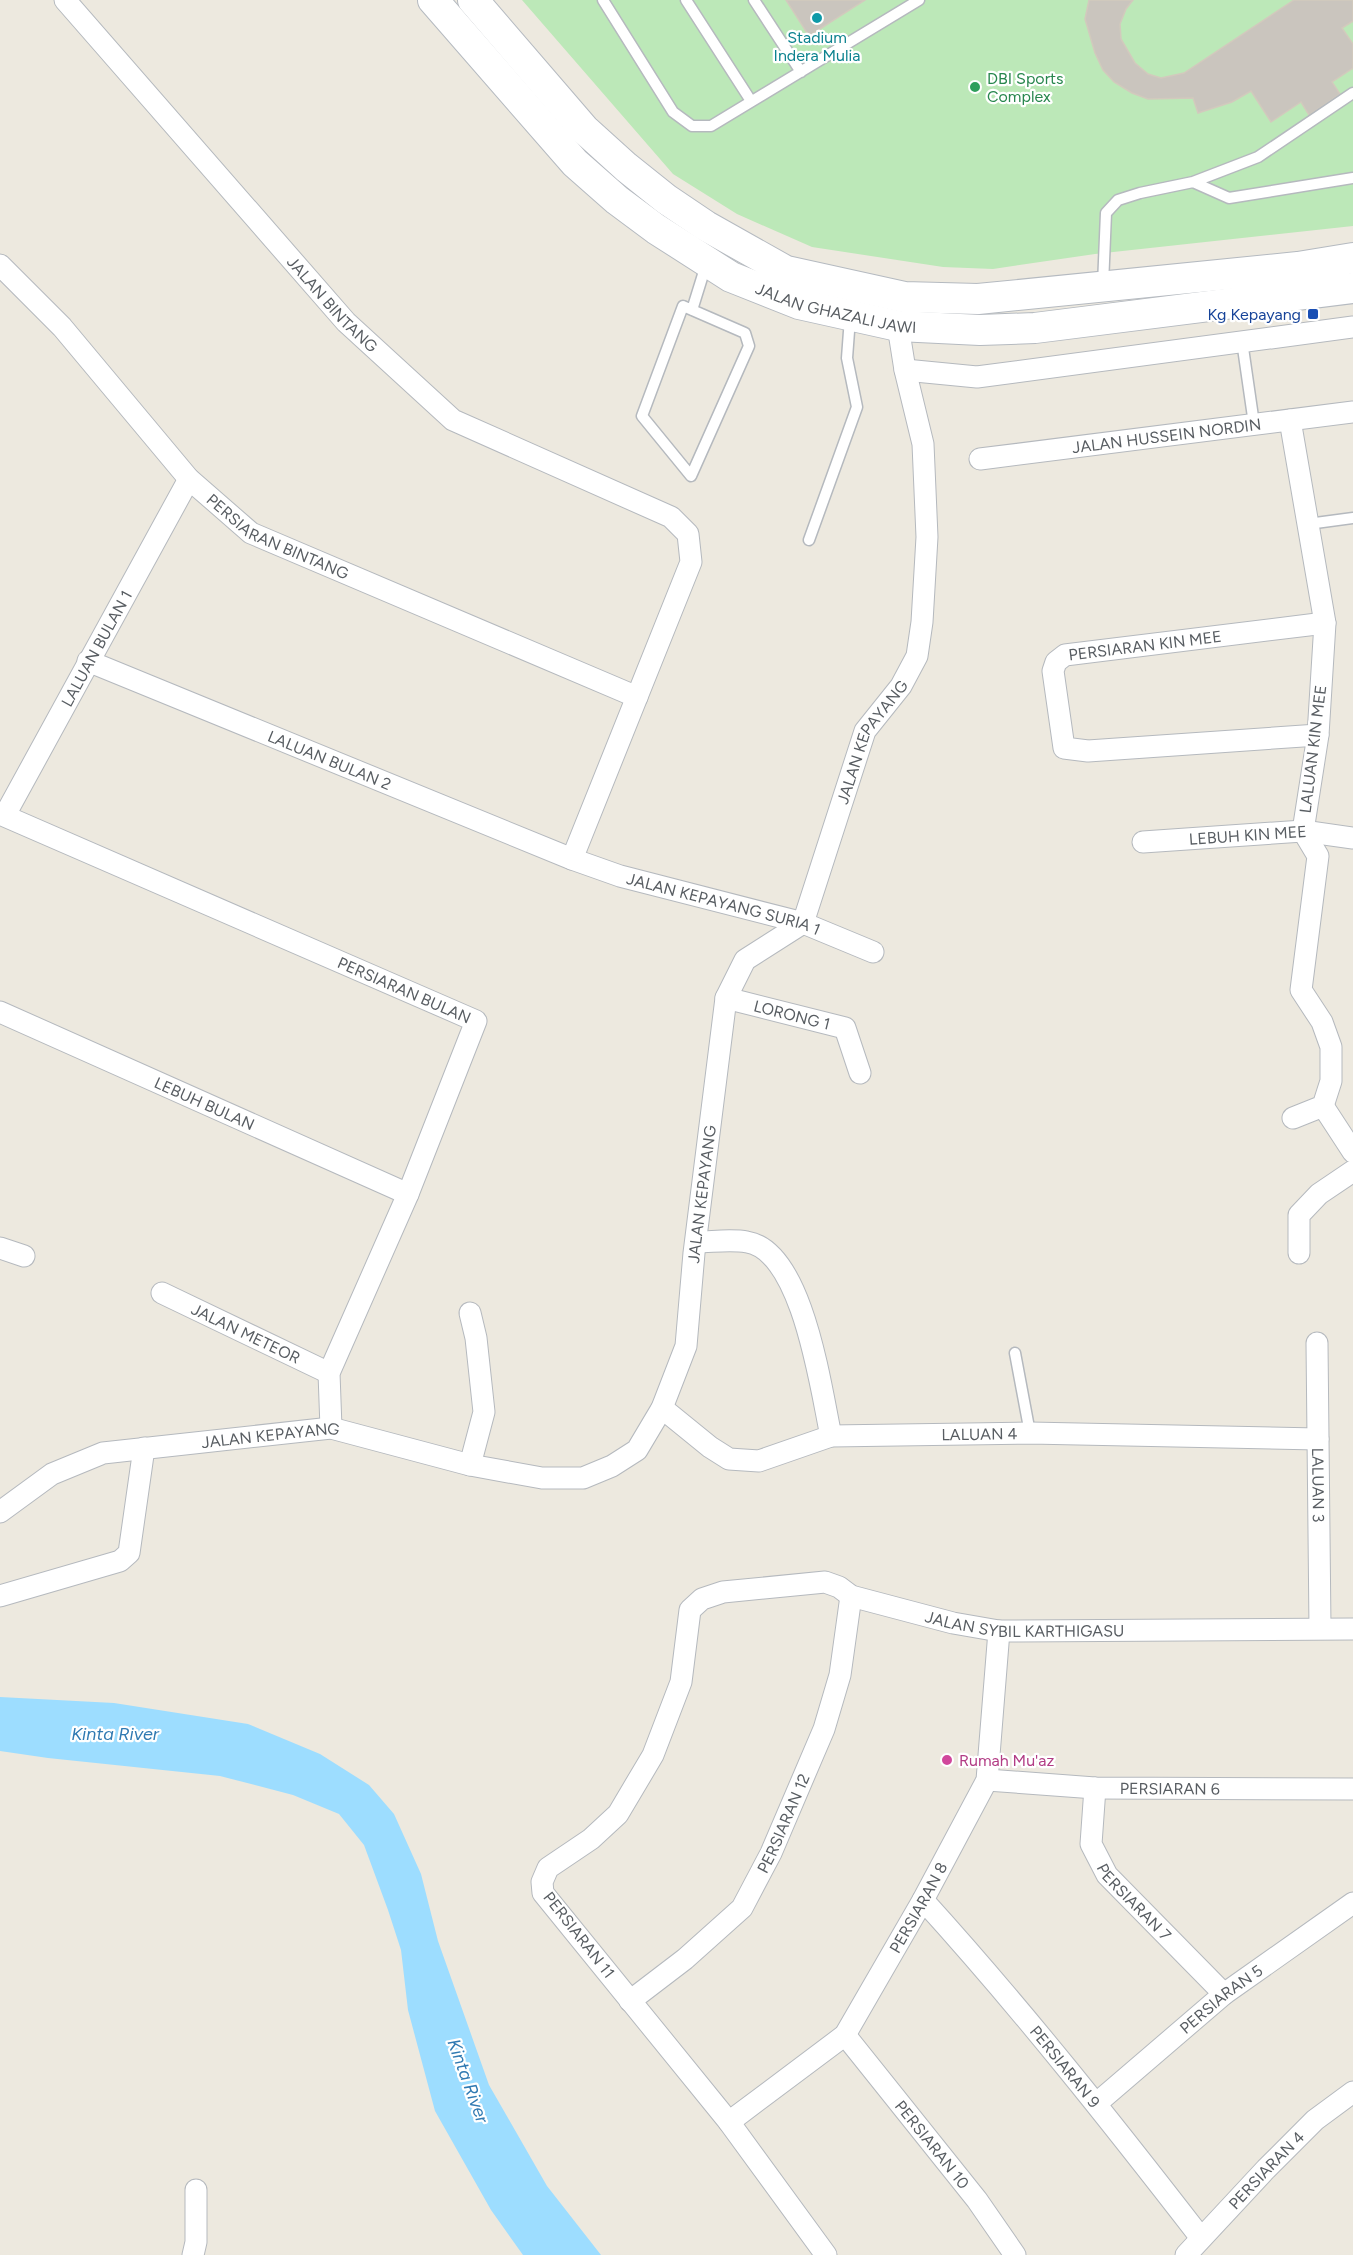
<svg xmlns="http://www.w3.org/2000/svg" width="1353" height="2255" viewBox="0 0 1353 2255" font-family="Figtree,sans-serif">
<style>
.green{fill:#bce8b8}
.water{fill:#9dddff}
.building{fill:#cac5be;stroke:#d2cabd;stroke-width:1.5}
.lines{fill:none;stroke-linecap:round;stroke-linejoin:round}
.lane-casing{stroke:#b5b9be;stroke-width:13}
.street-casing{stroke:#b5b9be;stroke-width:23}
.secondary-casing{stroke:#b5bac0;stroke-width:32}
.lane{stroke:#fff;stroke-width:10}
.street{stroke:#fff;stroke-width:21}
.secondary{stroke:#fff;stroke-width:30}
.culture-dot{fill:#0f9aa8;stroke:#fff;stroke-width:2}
.leisure-dot{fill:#2e9e5b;stroke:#fff;stroke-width:2}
.transit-dot{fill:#1a4fb4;stroke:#fff;stroke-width:2}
.hotel-dot{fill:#d1479c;stroke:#fff;stroke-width:2}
.labels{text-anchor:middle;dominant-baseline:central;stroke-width:4.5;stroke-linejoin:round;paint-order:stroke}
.culture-label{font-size:16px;fill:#0d838f;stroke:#fff}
.leisure-label{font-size:16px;fill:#27864d;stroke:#fff;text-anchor:start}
.street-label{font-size:16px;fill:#585d62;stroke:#fff}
.transit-label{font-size:16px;fill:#164399;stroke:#fff;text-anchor:end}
.hotel-label{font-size:16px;fill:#b23c85;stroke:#fff;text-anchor:start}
.water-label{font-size:18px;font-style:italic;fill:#307ab2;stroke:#fff}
</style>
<rect width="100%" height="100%" fill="#ede9df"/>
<!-- green -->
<path class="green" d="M 522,0 L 1353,0 L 1353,226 L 1095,254 L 993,269 L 943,267 L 812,247 L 737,214 L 673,174 Z"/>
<!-- water -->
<path class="water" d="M 0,1697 L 114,1703 L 248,1724 L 320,1754 L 369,1785 L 394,1814 L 421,1874 L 438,1941 L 489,2085 L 547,2186 L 601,2255 L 523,2255 L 491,2210 L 435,2111 L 408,2010 L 401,1950 L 388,1910 L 364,1845 L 339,1814 L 293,1795 L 220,1776 L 48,1758 L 0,1751 Z"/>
<!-- building -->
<path class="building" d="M 786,0 L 865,0 L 809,36 Z
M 1133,0 L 1126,9 L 1120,24 L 1121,39 L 1135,63 L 1148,74 L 1161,78 L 1184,73 L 1294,0 L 1353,0 L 1353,21 L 1342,28 L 1353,44 L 1353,68 L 1332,82 L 1340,94 L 1309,115 L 1301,102 L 1271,122 L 1251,91 L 1232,102 L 1198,113 L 1193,98 L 1148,99 L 1132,93 L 1114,82 L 1103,70 L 1095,53 L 1085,19 L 1089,0 Z"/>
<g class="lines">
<!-- lane casing -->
<g class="lane-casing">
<path id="lane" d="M 603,0 L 673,112 L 692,126 L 711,126 L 919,0
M 686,0 L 751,101
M 754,0 L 801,72
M 1193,182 L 1258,157 L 1353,93
M 1103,285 L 1106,213 L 1118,200 L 1140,193 L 1193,182 L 1229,198 L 1353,178
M 683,306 L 745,333 L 749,346 L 691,476 L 642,416 Z
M 692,310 L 706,265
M 1242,341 L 1254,424
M 1308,524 L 1353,518
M 809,540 L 857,407 L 847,358 L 850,318
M 1015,1353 L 1030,1433"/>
</g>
<!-- street casing -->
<g class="street-casing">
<g id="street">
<path id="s1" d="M 65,0 L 346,322 L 453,420 L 671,517 L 688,534 L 691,562 L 572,859"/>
<path id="s2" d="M 0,265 L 62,327 L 189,479 L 251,533 L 637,697"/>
<path d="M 905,370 L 977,377 L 1353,327"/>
<path d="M 1290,420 L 1325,623 L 1318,735 L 1303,831 L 1318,856 L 1301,990 L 1322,1022 L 1331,1047 L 1331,1081 L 1323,1106 L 1293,1118"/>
<path id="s3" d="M 980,459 L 1353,412"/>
<path id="s4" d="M 88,661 L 572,859 L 620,876 L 803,923 L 873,952"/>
<path id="s5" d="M 1318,735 L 1088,751 L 1064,748 L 1053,671 L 1056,662 L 1065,655 L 1325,623"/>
<path id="s6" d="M 0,814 L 476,1021 L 408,1194 L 329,1373 L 331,1428"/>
<path id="s7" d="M 5,815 L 189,479"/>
<path id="s8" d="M 1143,842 L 1303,831 L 1353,838"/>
<path id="s9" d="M 726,998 L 845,1028 L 860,1073"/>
<path id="s10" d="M 0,1012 L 408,1194"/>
<path d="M 1323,1106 L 1353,1152"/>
<path d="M 697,1242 C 712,1242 731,1239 747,1242 C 803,1251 821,1390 831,1436"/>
<path d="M 0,1248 L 24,1256"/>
<path d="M 1299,1253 L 1299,1215 L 1319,1194 L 1353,1171"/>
<path id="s11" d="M 162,1293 L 329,1373"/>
<path d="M 470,1313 L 476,1338 L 484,1412 L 470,1465"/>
<path id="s12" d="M 1317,1343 L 1320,1628"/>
<path id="s13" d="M 662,1408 L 710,1447 L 729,1459 L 759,1461 L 831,1436 L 1030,1433 L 1318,1439"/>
<path id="s14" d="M 0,1512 L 52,1474 L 103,1453 L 331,1428 L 470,1465 L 542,1478 L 583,1478 L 612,1466 L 637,1450 L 662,1408 L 686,1346 L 694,1253 L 726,998 L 745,960 L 803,923 L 865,731 L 901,686 L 917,656 L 922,622 L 927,537 L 923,444 L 905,370 L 898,326"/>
<path d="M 0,1596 L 120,1561 L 129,1553 L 144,1448"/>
<path id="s15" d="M 987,1780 L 1095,1788 L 1353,1789"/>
<path id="s16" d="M 1095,1788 L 1091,1844 L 1107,1875 L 1224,1994"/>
<path id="s17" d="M 923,1900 C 1021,2008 1112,2123 1201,2238"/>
<path id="s18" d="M 630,2001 L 685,1959 L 742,1908 L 771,1853 L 824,1729 L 840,1675 L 851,1596"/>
<path id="s19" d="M 845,2035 L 977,2200 L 1015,2255"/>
<path id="s20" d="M 1097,2103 L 1224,1994 L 1353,1903"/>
<path id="s21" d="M 729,2122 L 845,2035 L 923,1900 L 987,1780 L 999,1631"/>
<path d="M 193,2255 L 196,2242 L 196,2190"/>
<path id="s22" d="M 826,2255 L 729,2122 L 543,1893 L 542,1882 L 548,1868 L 591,1839 L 618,1814 L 653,1755 L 681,1682 L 690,1610 L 702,1599 L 723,1592 L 825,1582 L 839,1587 L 851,1596 L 953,1623 L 999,1631 L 1353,1629"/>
<path id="s23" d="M 1186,2255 L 1266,2169 L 1315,2120 L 1353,2092"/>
</g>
</g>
<!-- secondary casing -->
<g class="secondary-casing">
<g id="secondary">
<path id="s24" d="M 433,0 L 575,163 L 617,200 L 656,229 L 731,277 L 799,304 L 898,326 L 980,330 L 1035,328 L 1353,288"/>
<path d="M 473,0 L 584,129 L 626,167 L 666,199 L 706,226 L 786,271 L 904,297 L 978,299 L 1298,267 L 1353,258"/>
</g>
</g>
<!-- lane -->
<use href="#lane" class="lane"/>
<!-- street -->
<use href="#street" class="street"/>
<!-- secondary -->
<use href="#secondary" class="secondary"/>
</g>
<!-- markers -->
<circle class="culture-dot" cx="817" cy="18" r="6"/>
<circle class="leisure-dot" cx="975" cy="87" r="6"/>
<rect class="transit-dot" x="1307" y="308" width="12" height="12" rx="3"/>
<circle class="hotel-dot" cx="947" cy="1760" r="6"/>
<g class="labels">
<!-- culture labels -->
<g class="culture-label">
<text x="817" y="37">Stadium<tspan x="817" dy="18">Indera Mulia</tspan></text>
</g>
<!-- leisure labels -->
<g class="leisure-label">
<text x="987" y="78">DBI Sports<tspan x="987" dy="18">Complex</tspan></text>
</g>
<!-- street labels -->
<g class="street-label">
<text stroke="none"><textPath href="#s1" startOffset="405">JALAN BINTANG</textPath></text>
<text stroke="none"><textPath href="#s24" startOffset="520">JALAN GHAZALI JAWI</textPath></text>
<text stroke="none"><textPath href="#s3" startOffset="188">JALAN HUSSEIN NORDIN</textPath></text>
<text stroke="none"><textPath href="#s2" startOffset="393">PERSIARAN BINTANG</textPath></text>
<text stroke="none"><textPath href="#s5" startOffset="434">PERSIARAN KIN MEE</textPath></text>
<text stroke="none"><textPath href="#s7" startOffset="190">LALUAN BULAN 1</textPath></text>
<text stroke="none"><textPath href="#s14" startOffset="1440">JALAN KEPAYANG</textPath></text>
<text transform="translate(1313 749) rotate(-83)">LALUAN KIN MEE</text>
<text stroke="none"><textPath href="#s4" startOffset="261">LALUAN BULAN 2</textPath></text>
<text stroke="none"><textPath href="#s8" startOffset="105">LEBUH KIN MEE</textPath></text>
<text stroke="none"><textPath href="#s4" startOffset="681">JALAN KEPAYANG SURIA 1</textPath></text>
<text stroke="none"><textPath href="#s6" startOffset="441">PERSIARAN BULAN</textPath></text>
<text stroke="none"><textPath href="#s9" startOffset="68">LORONG 1</textPath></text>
<text stroke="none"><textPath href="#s10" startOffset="224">LEBUH BULAN</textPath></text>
<text stroke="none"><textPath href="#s14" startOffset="936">JALAN KEPAYANG</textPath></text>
<text stroke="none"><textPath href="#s11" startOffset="93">JALAN METEOR</textPath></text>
<text stroke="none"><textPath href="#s13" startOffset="339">LALUAN 4</textPath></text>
<text stroke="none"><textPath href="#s14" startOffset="288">JALAN KEPAYANG</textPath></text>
<text stroke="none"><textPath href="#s12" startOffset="142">LALUAN 3</textPath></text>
<text stroke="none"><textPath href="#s22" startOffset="1142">JALAN SYBIL KARTHIGASU</textPath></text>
<text stroke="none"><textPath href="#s15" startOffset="183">PERSIARAN 6</textPath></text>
<text stroke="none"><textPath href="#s18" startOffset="240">PERSIARAN 12</textPath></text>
<text stroke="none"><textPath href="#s16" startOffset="129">PERSIARAN 7</textPath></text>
<text stroke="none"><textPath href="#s21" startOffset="292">PERSIARAN 8</textPath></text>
<text transform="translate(579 1935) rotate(52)">PERSIARAN 11</text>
<text stroke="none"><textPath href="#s20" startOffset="162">PERSIARAN 5</textPath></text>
<text stroke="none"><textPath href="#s17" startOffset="219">PERSIARAN 9</textPath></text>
<text stroke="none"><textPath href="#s19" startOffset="140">PERSIARAN 10</textPath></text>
<text stroke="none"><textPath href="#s23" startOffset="117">PERSIARAN 4</textPath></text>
</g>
<!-- transit labels -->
<g class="transit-label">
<text x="1301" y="314">Kg Kepayang</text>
</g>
<!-- hotel labels -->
<g class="hotel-label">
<text x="959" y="1760">Rumah Mu'az</text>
</g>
<!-- water labels -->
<g class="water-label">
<text x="115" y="1734">Kinta River</text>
<text transform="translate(468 2081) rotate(70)">Kinta River</text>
</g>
</g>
</svg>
